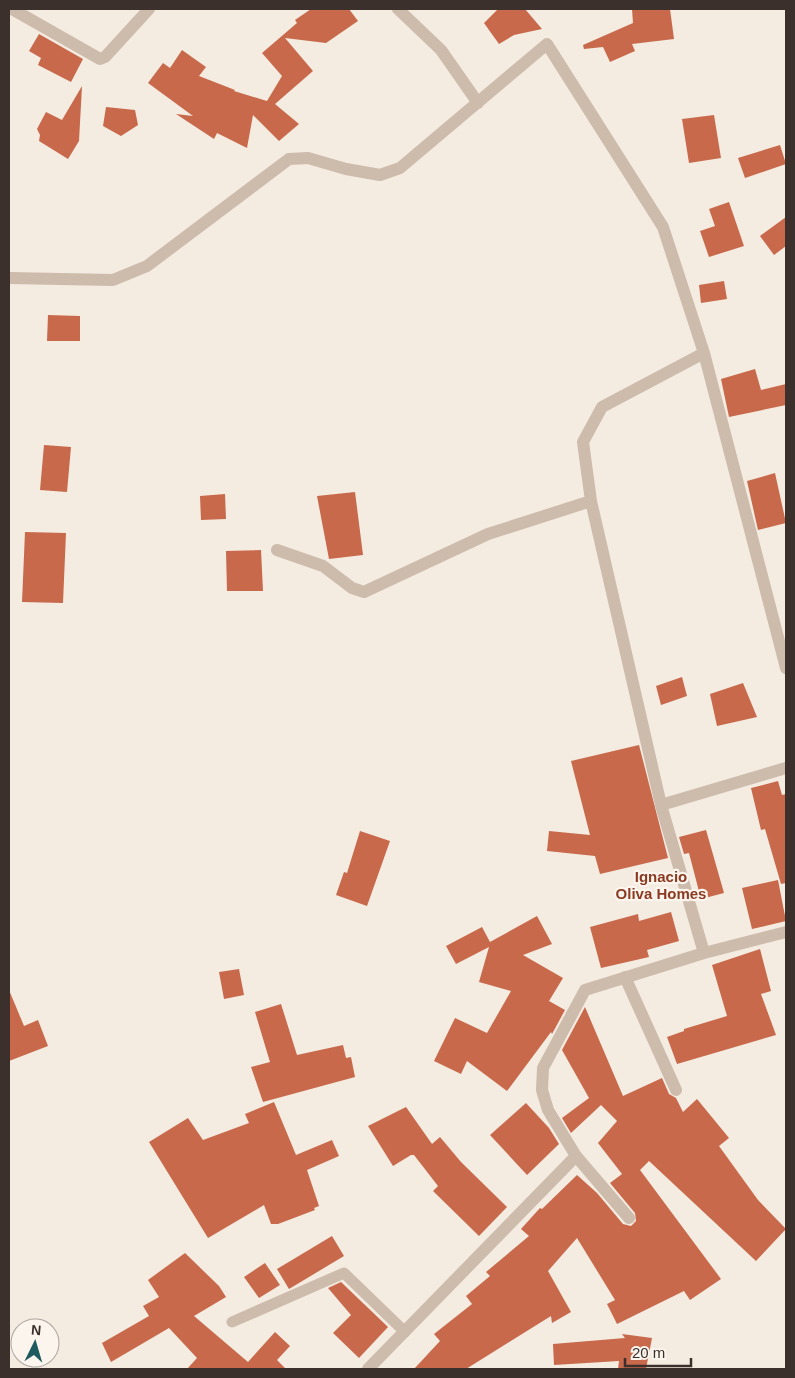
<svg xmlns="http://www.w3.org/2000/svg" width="795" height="1378" viewBox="0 0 795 1378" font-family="Arial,sans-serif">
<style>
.building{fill:#c8694b}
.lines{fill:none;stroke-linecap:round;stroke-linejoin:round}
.lane{stroke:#cdbbac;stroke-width:11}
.street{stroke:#cdbbac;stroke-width:12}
.labels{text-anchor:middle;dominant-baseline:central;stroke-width:4.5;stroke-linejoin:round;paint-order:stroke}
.neighbourhood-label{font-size:15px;font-weight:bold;fill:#8c3b22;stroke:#fbf5ee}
</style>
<rect width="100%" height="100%" fill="#f4ebe1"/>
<!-- building -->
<path class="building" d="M 311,9 L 349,9 L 358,21 L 326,43 L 285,38 L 313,71 L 275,104 L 299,124 L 279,141 L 253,115 L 247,148 L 217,133 L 214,139 L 176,114 L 193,116 L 148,83 L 163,63 L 170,68 L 182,50 L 206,67 L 199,76 L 235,90 L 234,91 L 267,101 L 282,76 L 262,53 L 297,23 L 295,20 Z
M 498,9 L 525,9 L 542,29 L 514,35 L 499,44 L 484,23 Z
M 632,9 L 670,9 L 674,39 L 632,44 L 635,51 L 610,62 L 603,47 L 584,49 L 583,45 L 633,23 Z
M 39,34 L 83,59 L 71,82 L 38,65 L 41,58 L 29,51 Z
M 82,86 L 79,141 L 68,159 L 39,141 L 40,135 L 37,129 L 46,112 L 62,120 Z
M 106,107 L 135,110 L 138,125 L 121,136 L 103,126 Z
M 714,115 L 721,158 L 689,163 L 682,119 Z
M 780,145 L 786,164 L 745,178 L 738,158 Z
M 729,202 L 744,246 L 709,257 L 700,231 L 715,226 L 709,209 Z
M 786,217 L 786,246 L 774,255 L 760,236 Z
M 724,281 L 727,299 L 701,303 L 699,285 Z
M 48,315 L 80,316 L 80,341 L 47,341 Z
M 755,369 L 761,390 L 786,384 L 786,405 L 729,417 L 721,379 Z
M 44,445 L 71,447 L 67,492 L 40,490 Z
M 775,473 L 786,523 L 758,530 L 747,481 Z
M 355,492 L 363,555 L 329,559 L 317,496 Z
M 225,494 L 226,519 L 201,520 L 200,496 Z
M 25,532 L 66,533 L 63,603 L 22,602 Z
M 261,550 L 263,591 L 227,591 L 226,551 Z
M 682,677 L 687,696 L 661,705 L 656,686 Z
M 743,683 L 757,717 L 717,726 L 710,694 Z
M 639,745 L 668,858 L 600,874 L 595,856 L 547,851 L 549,831 L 590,835 L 571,761 Z
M 778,781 L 782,795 L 786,794 L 786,883 L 781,884 L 765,829 L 761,830 L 751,788 Z
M 706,830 L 724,893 L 701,899 L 689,853 L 684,854 L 679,837 Z
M 360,831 L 390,841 L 367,906 L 336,895 L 344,872 L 347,873 Z
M 778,880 L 786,921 L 752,929 L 742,888 Z
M 671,912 L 679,941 L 647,950 L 649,957 L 601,968 L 590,927 L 638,914 L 639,921 Z
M 537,916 L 552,944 L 523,955 L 563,978 L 549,1001 L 565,1010 L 552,1034 L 551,1032 L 507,1091 L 467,1061 L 461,1074 L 434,1061 L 455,1018 L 487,1033 L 511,991 L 479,982 L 489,947 L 456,964 L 446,946 L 482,927 L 490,942 Z
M 760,949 L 771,991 L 761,994 L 776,1035 L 677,1064 L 667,1037 L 684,1031 L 684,1029 L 727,1016 L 712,965 Z
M 239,969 L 244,995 L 224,999 L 219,972 Z
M 9,990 L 24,1026 L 38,1020 L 48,1046 L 9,1061 Z
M 281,1004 L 297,1055 L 343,1045 L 346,1058 L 351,1057 L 355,1077 L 263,1102 L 251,1067 L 270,1062 L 255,1012 Z
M 585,1007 L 623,1096 L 662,1078 L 669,1094 L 676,1098 L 683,1112 L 697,1099 L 729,1138 L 719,1146 L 758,1200 L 786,1229 L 756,1261 L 649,1161 L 640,1170 L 721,1279 L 690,1300 L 684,1291 L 617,1324 L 607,1304 L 615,1300 L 577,1238 L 548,1271 L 571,1312 L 552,1323 L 551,1316 L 466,1369 L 414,1369 L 440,1341 L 434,1334 L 472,1304 L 466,1296 L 490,1276 L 486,1272 L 529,1236 L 521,1229 L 540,1208 L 542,1209 L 577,1175 L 597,1193 L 623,1224 L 631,1226 L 636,1221 L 635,1213 L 610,1183 L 622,1174 L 598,1143 L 617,1121 L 601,1105 L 571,1133 L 562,1118 L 589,1098 L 562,1050 Z
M 274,1102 L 296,1155 L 332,1140 L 339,1156 L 307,1170 L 319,1206 L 314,1208 L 315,1210 L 278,1224 L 271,1224 L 264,1205 L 208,1238 L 149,1142 L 188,1118 L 203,1140 L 249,1123 L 245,1114 Z
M 526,1103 L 549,1128 L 559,1144 L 527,1175 L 490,1135 Z
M 406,1107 L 432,1144 L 440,1137 L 461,1162 L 507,1207 L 479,1236 L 433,1191 L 438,1186 L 414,1155 L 411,1155 L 393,1166 L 368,1126 Z
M 332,1236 L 344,1256 L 289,1289 L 277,1269 Z
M 185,1253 L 219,1286 L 226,1297 L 194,1316 L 248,1362 L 275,1332 L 290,1346 L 277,1360 L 286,1369 L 187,1369 L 197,1358 L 169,1328 L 111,1362 L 102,1343 L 149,1316 L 143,1306 L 159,1297 L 148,1280 Z
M 265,1263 L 280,1285 L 259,1298 L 244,1277 Z
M 341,1282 L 388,1327 L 359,1358 L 333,1333 L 351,1315 L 328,1288 Z
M 622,1334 L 652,1338 L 646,1369 L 618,1369 L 619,1361 L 554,1365 L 553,1344 L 625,1338 Z"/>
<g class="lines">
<!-- lane -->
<path class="lane" d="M 232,1322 L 344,1273 L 405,1332"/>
<!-- street -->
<path class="street" d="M 12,9 L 100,59 L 105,57 L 149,9
M 398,9 L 441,50 L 478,103
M 9,278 L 113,280 L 147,266 L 289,159 L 308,158 L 346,169 L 380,175 L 400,168 L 547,44 L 663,227 L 704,353 L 786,668
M 277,550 L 323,566 L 352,588 L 364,592 L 488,534 L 591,501
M 661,805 L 786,768
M 704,953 L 661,805 L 591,501 L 583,442 L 602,407 L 704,353
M 625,977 L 676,1090
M 629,1218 L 576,1156 L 548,1110 L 542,1090 L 543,1068 L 585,990 L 704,953 L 786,932
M 368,1369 L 576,1156"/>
</g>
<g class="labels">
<!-- neighbourhood labels -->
<g class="neighbourhood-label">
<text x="661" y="876">Ignacio<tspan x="661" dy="17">Oliva Homes</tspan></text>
</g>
</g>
<!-- border -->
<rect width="795" height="1378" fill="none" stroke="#3b302b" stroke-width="20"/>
<!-- north arrow -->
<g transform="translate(35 1343) rotate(5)"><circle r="24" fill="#fbf5ee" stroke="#aea6a0"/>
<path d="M0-4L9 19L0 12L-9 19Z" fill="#1f5a5e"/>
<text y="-8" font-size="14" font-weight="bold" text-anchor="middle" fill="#3b302b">N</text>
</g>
<!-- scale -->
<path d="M625 1358v8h66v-8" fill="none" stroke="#3b302b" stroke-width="2.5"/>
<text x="632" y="1358" font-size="15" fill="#3b302b" stroke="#fbf5ee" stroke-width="4" paint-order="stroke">20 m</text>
</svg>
